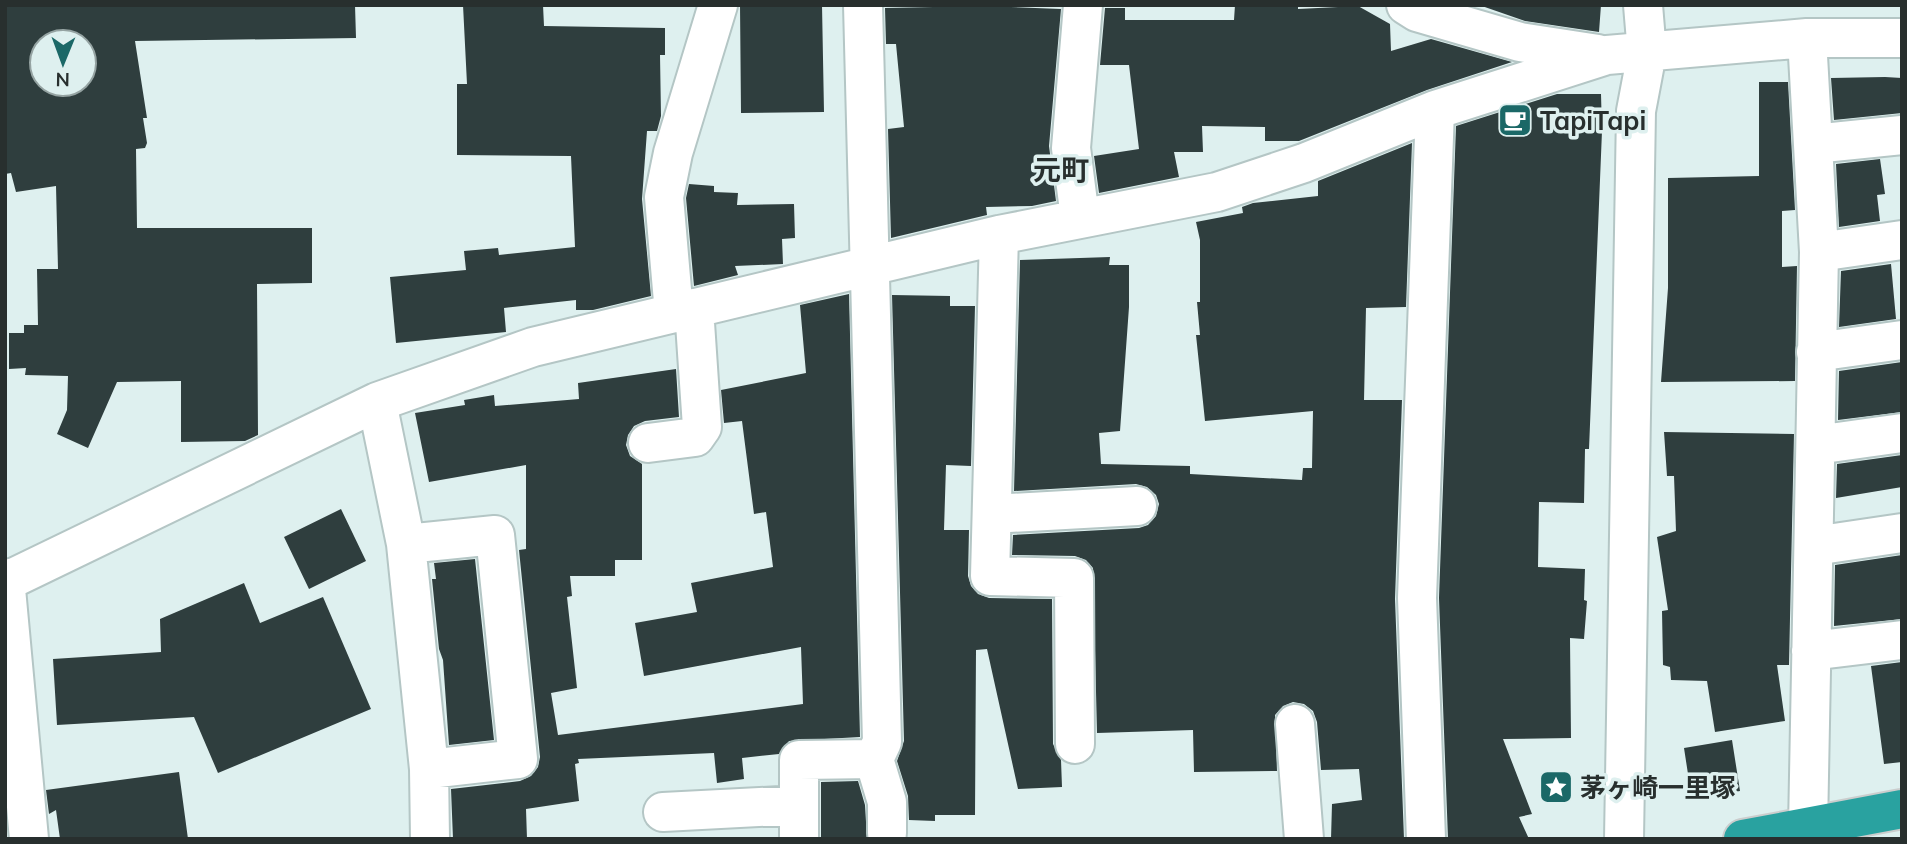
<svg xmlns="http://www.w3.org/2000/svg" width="1907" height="844" viewBox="0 0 1907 844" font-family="Mulish,'Noto Sans JP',sans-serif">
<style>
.building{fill:#2f3e3e;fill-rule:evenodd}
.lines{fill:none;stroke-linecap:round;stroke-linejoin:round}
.minor-casing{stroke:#b4c6c5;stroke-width:42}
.highway-casing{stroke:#cbcdcd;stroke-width:42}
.minor{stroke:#fff;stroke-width:38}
.highway{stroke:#29a2a0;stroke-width:38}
.labels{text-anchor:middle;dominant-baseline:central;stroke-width:7;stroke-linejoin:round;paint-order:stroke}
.poi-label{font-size:26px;font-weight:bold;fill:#282f2e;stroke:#def0ef;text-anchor:start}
.neighbourhood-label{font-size:28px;font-weight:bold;fill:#282f2e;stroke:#def0ef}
</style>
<rect width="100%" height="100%" fill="#def0ef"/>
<!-- building -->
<path class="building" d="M 5,5 L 355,5 L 356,38 L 135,41 L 147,118 L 143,118 L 147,143 L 145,148 L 136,149 L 137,228 L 312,228 L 312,283 L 257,284 L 258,435 L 245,441 L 181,442 L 181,381 L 117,382 L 88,448 L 57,434 L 67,410 L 68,376 L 25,375 L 26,368 L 9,369 L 9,333 L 24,333 L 24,325 L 38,325 L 37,269 L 58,269 L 56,186 L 16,192 L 11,173 L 5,174 ZM 42,42 L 84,42 L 84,84 L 42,84 Z
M 463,5 L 543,5 L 544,26 L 665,28 L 665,55 L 660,55 L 661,116 L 657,131 L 647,131 L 642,199 L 651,296 L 593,310 L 576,310 L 576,300 L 504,308 L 506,332 L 396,343 L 390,277 L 466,270 L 464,251 L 498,248 L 499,255 L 575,247 L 571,156 L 457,155 L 457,84 L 467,84 Z
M 740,5 L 822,5 L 824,112 L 741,113 Z
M 1235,5 L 1298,5 L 1298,9 L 1358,6 L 1390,24 L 1391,51 L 1431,39 L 1512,62 L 1427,90 L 1299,141 L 1265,141 L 1265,127 L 1202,126 L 1203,152 L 1174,152 L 1179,177 L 1099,193 L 1094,156 L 1139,149 L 1129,65 L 1100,65 L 1105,8 L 1125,8 L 1125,20 L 1234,20 Z
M 1479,5 L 1601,5 L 1599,32 L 1525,21 Z
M 982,6 L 1061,9 L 1049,146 L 1056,201 L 1032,206 L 986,207 L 987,215 L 891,238 L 888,129 L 904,127 L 896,44 L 886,44 L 885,8 Z
M 1885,77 L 1902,78 L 1902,113 L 1834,120 L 1831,78 Z
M 1759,82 L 1788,82 L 1795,210 L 1782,211 L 1782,267 L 1797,266 L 1795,381 L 1661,382 L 1668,288 L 1668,178 L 1759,176 Z
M 1557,94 L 1601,94 L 1602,131 L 1589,449 L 1585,449 L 1584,503 L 1539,502 L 1538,567 L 1585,569 L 1584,600 L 1587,601 L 1584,639 L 1570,638 L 1571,738 L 1503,739 L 1532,814 L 1519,817 L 1529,839 L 1448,839 L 1439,598 L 1456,126 Z
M 1412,143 L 1406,307 L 1366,308 L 1364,400 L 1402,400 L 1395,599 L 1404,839 L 1331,839 L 1332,804 L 1362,800 L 1359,769 L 1321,770 L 1317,722 L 1313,711 L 1304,704 L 1293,702 L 1283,706 L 1275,715 L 1277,771 L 1194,772 L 1193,730 L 1097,733 L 1093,568 L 1086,560 L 1075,556 L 1012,555 L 1013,535 L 1139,528 L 1148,525 L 1156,516 L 1159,504 L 1156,495 L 1147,487 L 1136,484 L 1014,491 L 1020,260 L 1110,257 L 1109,265 L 1129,265 L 1129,307 L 1120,431 L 1099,433 L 1101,464 L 1190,466 L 1190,474 L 1302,480 L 1303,468 L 1312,468 L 1313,411 L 1205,421 L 1196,335 L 1200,335 L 1197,302 L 1200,302 L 1200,240 L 1196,222 L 1243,213 L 1242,207 L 1253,203 L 1318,196 L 1318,181 Z
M 1880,159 L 1885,194 L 1877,195 L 1880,221 L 1839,227 L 1836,164 Z
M 689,184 L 714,186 L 714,192 L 738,193 L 737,205 L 794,204 L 795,238 L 782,239 L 783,264 L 735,266 L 738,275 L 694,286 L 686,198 Z
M 1891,264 L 1896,319 L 1839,327 L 1841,271 Z
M 849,294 L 860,737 L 789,741 L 779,754 L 742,758 L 744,779 L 717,783 L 714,753 L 578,759 L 579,763 L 575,764 L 579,801 L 526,809 L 527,839 L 453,839 L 451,789 L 520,781 L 531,776 L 538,767 L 540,757 L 519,550 L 526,549 L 526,465 L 429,482 L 415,413 L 465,405 L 464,400 L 494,395 L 495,406 L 579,399 L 578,383 L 676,369 L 679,417 L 645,421 L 634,426 L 628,435 L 626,445 L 630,456 L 642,464 L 642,560 L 615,560 L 615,576 L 570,576 L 572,596 L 567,597 L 577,688 L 551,693 L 558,735 L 803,704 L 801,647 L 644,676 L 635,623 L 697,612 L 691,583 L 773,567 L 766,512 L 754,514 L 742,421 L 724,423 L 721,390 L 806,373 L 800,305 Z
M 892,295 L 950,296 L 950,306 L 975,306 L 971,466 L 946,465 L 944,530 L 969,530 L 968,576 L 971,586 L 978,594 L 989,598 L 1052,599 L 1053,744 L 1061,760 L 1062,787 L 1018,789 L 987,649 L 976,650 L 975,815 L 935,815 L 935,821 L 909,820 L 908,796 L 897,761 L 904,741 Z
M 1902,362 L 1902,412 L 1838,420 L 1839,371 Z
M 1664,432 L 1794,434 L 1789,665 L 1777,665 L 1785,721 L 1715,732 L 1707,681 L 1671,680 L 1670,667 L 1663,665 L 1662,611 L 1668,610 L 1657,537 L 1676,531 L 1674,476 L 1667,476 Z
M 1902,455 L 1902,487 L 1836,498 L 1837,464 Z
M 341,509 L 366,561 L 309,589 L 284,537 Z
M 1902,555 L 1902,619 L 1834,626 L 1835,565 Z
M 475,559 L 494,740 L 449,745 L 443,660 L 439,649 L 432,579 L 436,579 L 434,563 Z
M 244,583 L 260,623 L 323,597 L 371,709 L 218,773 L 194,717 L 57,725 L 53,659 L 161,652 L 160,619 Z
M 1902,662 L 1902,762 L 1884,764 L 1871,666 Z
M 1732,740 L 1740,791 L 1705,797 L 1702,785 L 1690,787 L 1684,748 Z
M 179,772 L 188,839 L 60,839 L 56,810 L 49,814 L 46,790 Z
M 858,781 L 865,805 L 867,839 L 821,839 L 821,782 Z"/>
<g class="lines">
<!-- minor casing -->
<g class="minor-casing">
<path id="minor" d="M 863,5 L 882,742 L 874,759 L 887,802 L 887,833
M 1406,5 L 1417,12 L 1520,42 L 1598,54
M 1807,38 L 1819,252 L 1808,828
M 1813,144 L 1902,135
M 1080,218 L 1071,148 L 1083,5
M 999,235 L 990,576 L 1074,578 L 1075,744
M 1819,252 L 1902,240
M 674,313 L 664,197 L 673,153 L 718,5
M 1816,352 L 1902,340
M 377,402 L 406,544 L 429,769 L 430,839
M 648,443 L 695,437 L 702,427 L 694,308
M 1816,445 L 1902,433
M 992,514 L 1137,506
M 406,544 L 495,535 L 518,759 L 429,769
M 1814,546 L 1902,533
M 5,578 L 29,839
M 5,582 L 377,402 L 533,347 L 999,235 L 1217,192 L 1304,163 L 1435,110 L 1607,55 L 1807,38 L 1902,38
M 1811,651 L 1902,640
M 1295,724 L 1304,839
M 663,812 L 799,805
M 799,839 L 799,760 L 874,759
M 1426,839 L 1417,598 L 1435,110
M 1624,839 L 1636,111 L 1647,53 L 1643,5"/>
</g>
<!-- highway casing -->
<g class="highway-casing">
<path id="highway" d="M 1743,839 L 1902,809"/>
</g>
<!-- minor -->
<use href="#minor" class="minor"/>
<!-- highway -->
<use href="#highway" class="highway"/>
</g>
<!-- icons -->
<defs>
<g id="cafe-square" transform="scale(1.75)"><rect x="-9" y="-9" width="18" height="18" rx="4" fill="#1b6867" stroke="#def0ef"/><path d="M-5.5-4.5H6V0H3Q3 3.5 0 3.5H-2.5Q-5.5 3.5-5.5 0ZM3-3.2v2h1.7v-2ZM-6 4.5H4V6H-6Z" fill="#fff"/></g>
<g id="sight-square" transform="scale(1.75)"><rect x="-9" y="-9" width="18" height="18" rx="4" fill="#1b6867" stroke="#def0ef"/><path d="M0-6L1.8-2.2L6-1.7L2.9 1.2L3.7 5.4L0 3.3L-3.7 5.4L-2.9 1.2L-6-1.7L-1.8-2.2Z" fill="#fff"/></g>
</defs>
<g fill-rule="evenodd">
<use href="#cafe-square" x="1515" y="120"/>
<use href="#sight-square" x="1556" y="787"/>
</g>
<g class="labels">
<!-- poi labels -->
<g class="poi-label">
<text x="1540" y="120">TapiTapi</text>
<text x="1580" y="787">茅ヶ崎一里塚</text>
</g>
<!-- neighbourhood labels -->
<g class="neighbourhood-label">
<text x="1061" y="169">元町</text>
</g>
</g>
<!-- border -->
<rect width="1907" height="844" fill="none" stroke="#282f2e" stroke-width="14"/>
<!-- north arrow -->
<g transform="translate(63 63) rotate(181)"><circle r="33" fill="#def0ef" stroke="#95a3a2" stroke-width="2"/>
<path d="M0-5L12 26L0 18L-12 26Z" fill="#1b6867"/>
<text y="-10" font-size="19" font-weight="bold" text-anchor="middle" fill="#282f2e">N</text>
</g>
</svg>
